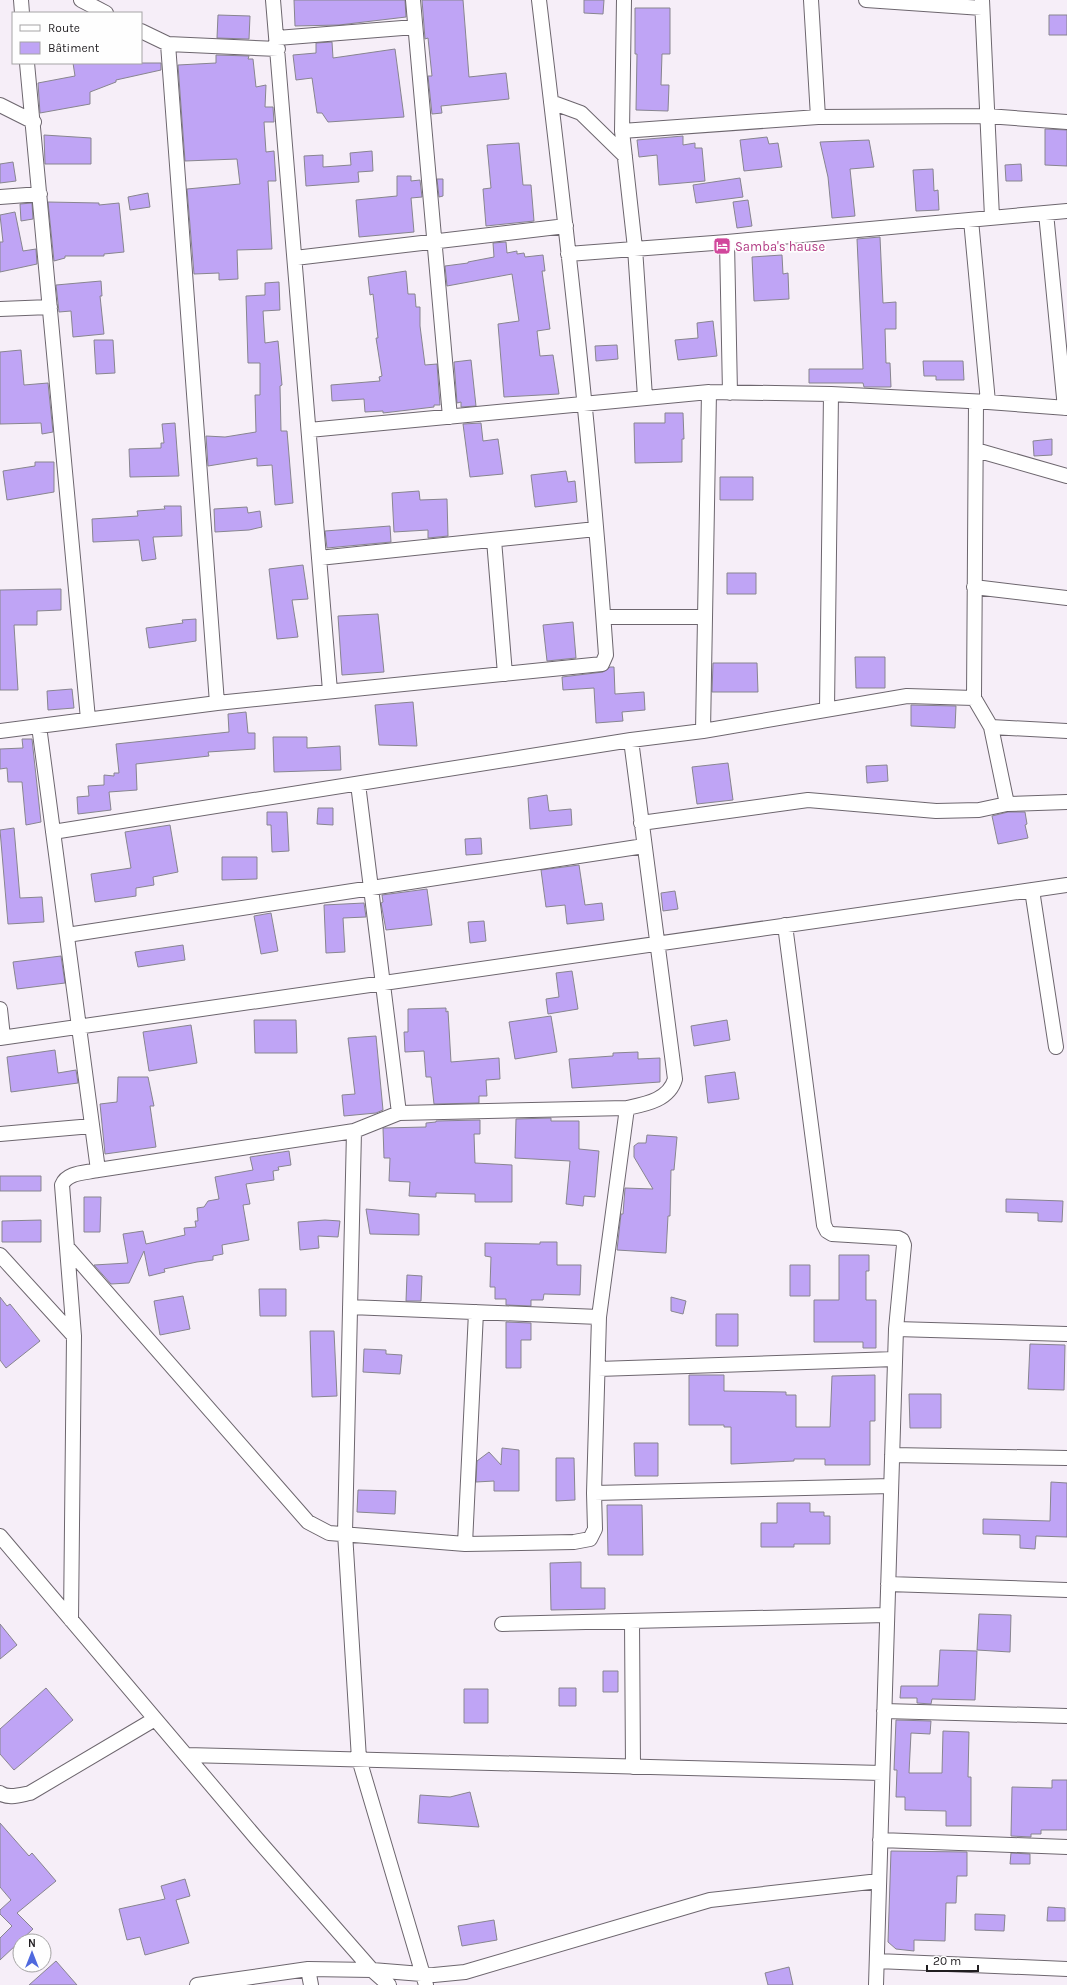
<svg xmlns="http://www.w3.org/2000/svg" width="1067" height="1985" viewBox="0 0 1067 1985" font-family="Karla,sans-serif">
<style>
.building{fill:#bfa4f5;stroke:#88858f}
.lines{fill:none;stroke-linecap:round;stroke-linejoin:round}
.street-casing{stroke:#6d666e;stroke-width:16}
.street{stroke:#fff;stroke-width:14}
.labels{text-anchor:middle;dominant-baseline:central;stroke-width:3.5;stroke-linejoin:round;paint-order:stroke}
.hotel-label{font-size:13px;fill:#b23c85;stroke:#fefefe;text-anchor:start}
</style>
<rect width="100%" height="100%" fill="#f6eef8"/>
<!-- building -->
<path class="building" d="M 294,0 L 405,0 L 406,17 L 339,25 L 295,26 Z
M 422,0 L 463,0 L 469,77 L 506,73 L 509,99 L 441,106 L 442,113 L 432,114 L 428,76 L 432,76 L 428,38 L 425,39 Z
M 584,0 L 604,0 L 603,14 L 584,13 Z
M 635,8 L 670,8 L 670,54 L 662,54 L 661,85 L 669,85 L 668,111 L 636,110 L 637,54 L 635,54 Z
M 218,15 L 250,16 L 249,39 L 217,38 Z
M 1049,15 L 1067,15 L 1067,35 L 1049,35 Z
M 332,42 L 333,58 L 395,49 L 404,117 L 328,122 L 322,113 L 317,113 L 312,78 L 296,80 L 293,55 L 316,53 L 316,43 Z
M 216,55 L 249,56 L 248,59 L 253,59 L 256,87 L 266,85 L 265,107 L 273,107 L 274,122 L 264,122 L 266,152 L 274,151 L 276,181 L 268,181 L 272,249 L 237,250 L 238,279 L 219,280 L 219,273 L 194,274 L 187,189 L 240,184 L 237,159 L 185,161 L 178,65 L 216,63 Z
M 73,63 L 161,63 L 161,70 L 116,80 L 116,82 L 90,92 L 90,104 L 40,113 L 38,83 L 75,76 Z
M 1045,129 L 1067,130 L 1067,166 L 1045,165 Z
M 44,135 L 91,138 L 91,164 L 45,164 Z
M 683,136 L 683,145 L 695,143 L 695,148 L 702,148 L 705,181 L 659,185 L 657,155 L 639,157 L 637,140 Z
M 767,137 L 769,144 L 778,143 L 782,167 L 744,171 L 740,140 Z
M 869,140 L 874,167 L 850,169 L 855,216 L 832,218 L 828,177 L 820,142 Z
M 519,143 L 523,185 L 531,185 L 534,221 L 486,226 L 483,189 L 491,188 L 487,145 Z
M 372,151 L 373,171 L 358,172 L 359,182 L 306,186 L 304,156 L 323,155 L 323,167 L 351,165 L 350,153 Z
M 13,162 L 16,181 L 0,183 L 0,164 Z
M 1021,164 L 1022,181 L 1006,181 L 1005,165 Z
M 933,169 L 934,191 L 938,190 L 939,210 L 916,211 L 913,170 Z
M 397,176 L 411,176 L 411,181 L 420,180 L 422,197 L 411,198 L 414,232 L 359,237 L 356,200 L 397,196 Z
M 740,178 L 743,197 L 696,203 L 693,185 Z
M 437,179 L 443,179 L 443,196 L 439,197 Z
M 148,193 L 150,207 L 130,210 L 128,197 Z
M 748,200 L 752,226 L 737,228 L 733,202 Z
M 48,202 L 99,203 L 99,205 L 119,203 L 124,252 L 104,254 L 104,256 L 65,256 L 65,258 L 54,261 Z
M 32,203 L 33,219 L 21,221 L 20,204 Z
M 15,212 L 23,251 L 36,249 L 37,264 L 0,272 L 0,242 L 3,242 L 0,215 Z
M 880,237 L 883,303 L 896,302 L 896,329 L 885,329 L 886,363 L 890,363 L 891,387 L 864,387 L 863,383 L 809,383 L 809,369 L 863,369 L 857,239 Z
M 506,242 L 507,253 L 517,251 L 517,254 L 524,253 L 525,257 L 543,255 L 545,271 L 542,271 L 550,329 L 537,331 L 540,356 L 553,355 L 559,394 L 504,397 L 498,324 L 519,321 L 512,274 L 447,286 L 445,266 L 468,263 L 468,262 L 494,257 L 493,243 Z
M 782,255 L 783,274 L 788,273 L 789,299 L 754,301 L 752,257 Z
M 406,271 L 408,294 L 415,294 L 416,307 L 420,307 L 420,326 L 425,365 L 437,364 L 440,405 L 434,405 L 434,407 L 383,413 L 383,411 L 365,412 L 364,399 L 332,401 L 331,385 L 380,381 L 379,377 L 382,376 L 376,338 L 378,338 L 373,294 L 370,295 L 368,277 Z
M 101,281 L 102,296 L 100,296 L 104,334 L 73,337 L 71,311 L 59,312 L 56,285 Z
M 279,282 L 280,310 L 263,311 L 265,343 L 278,341 L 282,385 L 280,386 L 281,431 L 287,431 L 293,503 L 275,505 L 272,465 L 257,466 L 257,458 L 208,466 L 206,436 L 225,437 L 256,432 L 255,395 L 260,395 L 260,363 L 248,363 L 246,296 L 265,295 L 265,283 Z
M 713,321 L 717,356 L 678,360 L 675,340 L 698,338 L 697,323 Z
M 94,340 L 113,340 L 115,373 L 96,374 Z
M 617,345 L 618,359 L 596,361 L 595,346 Z
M 21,350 L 24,385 L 48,383 L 53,432 L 42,434 L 41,423 L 0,424 L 0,352 Z
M 471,360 L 476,406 L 461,407 L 461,402 L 457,403 L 454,362 Z
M 923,361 L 963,361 L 964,380 L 936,380 L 936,376 L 924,376 Z
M 665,413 L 683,413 L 684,439 L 682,439 L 682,462 L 635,463 L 634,423 L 665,423 Z
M 175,423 L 179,476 L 130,477 L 129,449 L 161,448 L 161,443 L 164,443 L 162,424 Z
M 481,423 L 483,441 L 498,439 L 503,474 L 470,477 L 463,424 Z
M 1052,439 L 1052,455 L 1034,456 L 1033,441 Z
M 35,462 L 54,462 L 54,492 L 7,500 L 3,471 L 35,466 Z
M 566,471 L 568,482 L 575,481 L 577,502 L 535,507 L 531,475 Z
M 720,477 L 753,477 L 753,500 L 720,500 Z
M 419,491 L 420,500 L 447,499 L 448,536 L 428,538 L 428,530 L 394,532 L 392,493 Z
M 164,506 L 181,506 L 182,536 L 153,537 L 156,559 L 142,561 L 139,540 L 93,542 L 92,519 L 138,516 L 137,511 L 165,509 Z
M 247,507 L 248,513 L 260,511 L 262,527 L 249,530 L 215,532 L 214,509 Z
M 390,526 L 391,542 L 327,548 L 325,531 Z
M 303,565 L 308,599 L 292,600 L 298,637 L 277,639 L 269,569 Z
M 727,573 L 756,573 L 756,594 L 727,594 Z
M 61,589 L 61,610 L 37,611 L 37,625 L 14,625 L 18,690 L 0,690 L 0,590 Z
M 378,614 L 384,672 L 342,675 L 338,616 Z
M 196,619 L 196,641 L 149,648 L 146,628 L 183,623 L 182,620 Z
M 573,622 L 576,658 L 547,661 L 543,625 Z
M 855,657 L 885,657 L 885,688 L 856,688 Z
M 713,663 L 757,663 L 758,692 L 712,692 Z
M 610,667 L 614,667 L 615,694 L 644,692 L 645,710 L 622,712 L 623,721 L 596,723 L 594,688 L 563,690 L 562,677 L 603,672 Z
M 72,689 L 74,708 L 48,710 L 47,691 Z
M 413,702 L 417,746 L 379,745 L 375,705 Z
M 911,705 L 956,706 L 955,728 L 911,726 Z
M 246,712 L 248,733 L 255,733 L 255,749 L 208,752 L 209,756 L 136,764 L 137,790 L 109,792 L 111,810 L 78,814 L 77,797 L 89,796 L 88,786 L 104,785 L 104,775 L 114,776 L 114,773 L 119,773 L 116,744 L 229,732 L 228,714 Z
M 273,737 L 307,737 L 307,748 L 340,746 L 341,770 L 274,772 Z
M 22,739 L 32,739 L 41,822 L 26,825 L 22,782 L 8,782 L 7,768 L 0,769 L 0,749 L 23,748 Z
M 728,763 L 733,800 L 697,804 L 692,767 Z
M 887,765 L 888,781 L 867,783 L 866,766 Z
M 547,795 L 549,811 L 571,809 L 572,825 L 530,829 L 528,798 Z
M 318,808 L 333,808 L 333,825 L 317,824 Z
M 267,812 L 287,812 L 289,851 L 272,852 L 271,825 L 267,825 Z
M 1008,812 L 1025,812 L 1027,824 L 1025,825 L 1028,838 L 998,844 L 992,816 Z
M 170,825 L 178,872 L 153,877 L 154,885 L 136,888 L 136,896 L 95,902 L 91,874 L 131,868 L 125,832 Z
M 14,828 L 20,898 L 42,897 L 44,922 L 8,924 L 0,830 Z
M 481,838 L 482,854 L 466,855 L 465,839 Z
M 222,857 L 257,857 L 257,879 L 222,880 Z
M 579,865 L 585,905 L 602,903 L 604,920 L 567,924 L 565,905 L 546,907 L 541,870 Z
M 427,889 L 432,925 L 386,930 L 381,903 L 383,902 L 382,895 Z
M 675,891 L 678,909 L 663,911 L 661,893 Z
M 364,903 L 366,917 L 343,918 L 345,952 L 326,953 L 324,905 Z
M 271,913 L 278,951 L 261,954 L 254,916 Z
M 484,921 L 486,941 L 470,943 L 468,922 Z
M 183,945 L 185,960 L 138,967 L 135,952 Z
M 61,956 L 65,983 L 17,989 L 13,962 Z
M 572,971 L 578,1009 L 548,1014 L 546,999 L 559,997 L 556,973 Z
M 446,1008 L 446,1012 L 448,1011 L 451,1062 L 499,1058 L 500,1079 L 486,1080 L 487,1096 L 479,1096 L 479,1103 L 434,1104 L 431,1077 L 426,1077 L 424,1051 L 405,1052 L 404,1032 L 408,1032 L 408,1009 Z
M 551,1016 L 557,1052 L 515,1059 L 509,1022 Z
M 254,1020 L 296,1020 L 297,1053 L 255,1053 Z
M 727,1020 L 730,1040 L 694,1046 L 691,1026 Z
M 191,1025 L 197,1063 L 149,1071 L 143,1032 Z
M 376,1036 L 383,1110 L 376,1113 L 344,1116 L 342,1095 L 355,1094 L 348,1038 Z
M 55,1050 L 58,1073 L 76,1070 L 78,1083 L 11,1092 L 7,1057 Z
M 638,1052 L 638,1059 L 660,1058 L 660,1082 L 572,1088 L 569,1059 L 613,1056 L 613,1053 Z
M 735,1072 L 739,1099 L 708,1103 L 705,1076 Z
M 118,1077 L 148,1077 L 154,1106 L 150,1106 L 156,1147 L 105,1154 L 100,1104 L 117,1102 Z
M 551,1118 L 551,1121 L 579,1121 L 579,1149 L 599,1151 L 595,1197 L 584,1196 L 583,1206 L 566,1204 L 570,1161 L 515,1158 L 516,1119 Z
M 480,1120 L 480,1134 L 474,1134 L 475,1163 L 512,1165 L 512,1202 L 475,1202 L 475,1194 L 436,1193 L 436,1197 L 409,1196 L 410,1182 L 389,1181 L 390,1158 L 384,1158 L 383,1128 L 426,1127 L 426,1123 L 436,1122 L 436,1121 Z
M 647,1135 L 677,1137 L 674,1170 L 671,1170 L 670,1216 L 668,1216 L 666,1253 L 617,1250 L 621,1214 L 623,1214 L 625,1188 L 653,1189 L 634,1157 L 634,1146 L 638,1143 L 646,1143 Z
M 289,1151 L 291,1165 L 278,1167 L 279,1170 L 273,1171 L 274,1180 L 246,1184 L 250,1204 L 243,1205 L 249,1240 L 222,1245 L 223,1254 L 213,1256 L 213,1260 L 197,1262 L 164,1269 L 165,1272 L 149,1276 L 144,1251 L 129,1283 L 111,1284 L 94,1265 L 128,1263 L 123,1234 L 143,1231 L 146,1244 L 185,1235 L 184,1228 L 196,1227 L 195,1221 L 198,1221 L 197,1208 L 204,1207 L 208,1201 L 219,1199 L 215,1177 L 253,1170 L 250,1157 Z
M 0,1176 L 41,1176 L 41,1191 L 0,1191 Z
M 84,1197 L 101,1197 L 100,1232 L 84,1232 Z
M 1006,1199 L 1063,1201 L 1062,1222 L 1038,1221 L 1038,1213 L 1006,1212 Z
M 366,1209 L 419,1214 L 419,1235 L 370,1234 Z
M 41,1220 L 41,1242 L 2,1242 L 2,1221 Z
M 325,1220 L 340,1221 L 338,1237 L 318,1236 L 319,1248 L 300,1250 L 298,1222 Z
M 540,1242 L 557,1242 L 557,1265 L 581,1265 L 580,1295 L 544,1294 L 543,1300 L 531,1300 L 531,1306 L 506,1305 L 506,1299 L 495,1299 L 495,1287 L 490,1287 L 491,1257 L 485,1256 L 485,1243 L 540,1244 Z
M 839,1255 L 869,1255 L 869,1271 L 866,1271 L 866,1300 L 876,1300 L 876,1348 L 863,1348 L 863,1342 L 814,1342 L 814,1300 L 839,1300 Z
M 790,1265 L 810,1265 L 810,1296 L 790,1296 Z
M 407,1275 L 422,1276 L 421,1301 L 406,1301 Z
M 259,1289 L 286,1289 L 286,1316 L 260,1316 Z
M 183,1296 L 190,1329 L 160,1335 L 154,1301 Z
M 0,1297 L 7,1306 L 10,1304 L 40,1341 L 6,1368 L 0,1360 Z
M 671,1297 L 686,1301 L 683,1314 L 671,1311 Z
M 716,1314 L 738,1314 L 738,1346 L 716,1346 Z
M 506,1322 L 531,1323 L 531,1340 L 521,1340 L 521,1368 L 506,1368 Z
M 310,1331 L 334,1331 L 337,1396 L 312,1397 Z
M 1030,1344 L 1065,1345 L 1064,1390 L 1028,1389 Z
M 364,1349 L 386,1350 L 386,1354 L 402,1355 L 400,1374 L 363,1372 Z
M 689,1375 L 724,1375 L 724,1391 L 786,1392 L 786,1395 L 796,1395 L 796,1427 L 830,1427 L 832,1376 L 875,1375 L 875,1421 L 870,1421 L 870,1465 L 825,1465 L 825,1459 L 794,1459 L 794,1461 L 731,1464 L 731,1427 L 724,1427 L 724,1425 L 689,1425 Z
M 909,1394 L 941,1394 L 941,1428 L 910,1428 Z
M 634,1443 L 658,1443 L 658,1476 L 635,1476 Z
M 502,1448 L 519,1450 L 519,1491 L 494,1491 L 494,1481 L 476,1482 L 477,1461 L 489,1452 L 501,1465 Z
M 556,1458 L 574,1458 L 575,1500 L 556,1501 Z
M 1051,1482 L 1067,1483 L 1067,1537 L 1036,1536 L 1035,1549 L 1020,1548 L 1020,1535 L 983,1534 L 983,1519 L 1050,1521 Z
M 358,1490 L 396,1491 L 395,1514 L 357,1512 Z
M 777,1503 L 810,1503 L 810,1512 L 824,1512 L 824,1516 L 830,1516 L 830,1544 L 794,1544 L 794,1547 L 761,1547 L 761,1523 L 777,1523 Z
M 607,1505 L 642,1505 L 643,1555 L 608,1555 Z
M 581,1562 L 581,1588 L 605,1588 L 605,1609 L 551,1610 L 550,1563 Z
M 979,1614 L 1011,1615 L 1010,1652 L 977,1650 Z
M 0,1624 L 17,1645 L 0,1659 Z
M 940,1650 L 977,1651 L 975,1700 L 932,1699 L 931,1704 L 917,1703 L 917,1698 L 900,1698 L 901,1686 L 938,1686 Z
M 603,1671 L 618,1671 L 618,1692 L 603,1692 Z
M 46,1688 L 73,1720 L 14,1770 L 0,1754 L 0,1729 Z
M 559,1688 L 576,1688 L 576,1706 L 559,1706 Z
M 464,1689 L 488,1689 L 488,1723 L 464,1723 Z
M 896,1720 L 931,1721 L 930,1734 L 911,1733 L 909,1773 L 942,1773 L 943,1731 L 969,1732 L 968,1777 L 971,1777 L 971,1826 L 946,1826 L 946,1811 L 905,1810 L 905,1797 L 896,1797 L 897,1770 L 894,1770 Z
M 1052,1780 L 1067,1780 L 1067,1830 L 1041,1830 L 1041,1834 L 1031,1834 L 1031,1837 L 1011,1836 L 1012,1787 L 1052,1788 Z
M 470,1792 L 479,1827 L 418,1823 L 420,1795 L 450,1797 Z
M 0,1823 L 29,1856 L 32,1853 L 56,1881 L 17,1913 L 33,1929 L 0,1960 L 0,1938 L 12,1926 L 0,1914 L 0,1910 L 11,1900 L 0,1887 Z
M 891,1851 L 967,1852 L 967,1876 L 957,1876 L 956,1903 L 946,1903 L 945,1941 L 914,1940 L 914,1951 L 896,1949 L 888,1942 Z
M 1011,1853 L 1030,1854 L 1030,1864 L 1010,1864 Z
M 185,1879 L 190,1896 L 176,1900 L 189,1943 L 145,1955 L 140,1937 L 127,1940 L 119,1909 L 165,1899 L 161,1886 Z
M 1048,1907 L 1065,1908 L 1065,1921 L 1047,1921 Z
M 975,1914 L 1005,1915 L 1004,1931 L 975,1930 Z
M 494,1920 L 497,1940 L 462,1946 L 458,1926 Z
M 56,1961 L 77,1985 L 29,1985 Z
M 789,1967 L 793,1985 L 768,1985 L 765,1973 Z"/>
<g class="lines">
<!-- street casing -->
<g class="street-casing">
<path id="street" d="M 21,0 L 22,13
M 81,0 L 106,13
M 273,0 L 330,691
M 413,0 L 450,417
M 624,0 L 622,131 L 635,248 L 645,397
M 811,0 L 818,117
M 866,0 L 982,8
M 982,0 L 992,217
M 141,31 L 168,44 L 278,49
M 277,38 L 415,27
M 168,44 L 217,703
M 27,63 L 88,719
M 551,102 L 581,113 L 625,156
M 0,105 L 34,122
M 622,131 L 818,117 L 987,116 L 1067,122
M 0,197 L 40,194
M 1046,213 L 1065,408
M 971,220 L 988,402
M 727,242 L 730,393
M 568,254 L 727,242 L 1067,211
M 295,258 L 566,226
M 0,309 L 50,307
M 309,430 L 709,392 L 831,394 L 988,402 L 1067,408
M 976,450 L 1067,476
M 494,540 L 505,674
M 319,558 L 596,529
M 974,587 L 1067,598
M 604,617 L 705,617
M 974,698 L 976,402
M 827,709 L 831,394
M 39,726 L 98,1170
M 991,727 L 1067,731
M 0,731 L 217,703 L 602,664 L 606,655 C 591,436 565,218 539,0
M 703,731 L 709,392
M 358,784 L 399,1113
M 641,823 L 808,800 L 936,811 L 979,810 L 1007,804 L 1067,802
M 53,832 L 631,740 L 703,731 L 907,696 L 974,698 L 991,727 L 1007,804
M 1032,890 L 1056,1047
M 785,925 L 824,1225 L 827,1231 L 832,1234 L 898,1238 L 902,1240 L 904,1245 L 896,1329 L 876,1985
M 67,935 L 644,846
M 0,1009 L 3,1037
M 0,1038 L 1067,885
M 354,1131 L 345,1533 L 359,1759 L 426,1985
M 0,1134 L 92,1126
M 67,1247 L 308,1522 L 329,1533 L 465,1544 L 574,1542 L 590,1539 L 595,1529 L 594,1493 L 599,1317 L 627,1108
M 0,1255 L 74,1336
M 350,1307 L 599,1317
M 896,1329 L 1067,1334
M 598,1369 L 895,1359
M 892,1455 L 1067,1458
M 594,1493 L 891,1486
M 0,1536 L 257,1839 L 372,1970 L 389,1985
M 465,1544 L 476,1312
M 888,1584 L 1067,1590
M 71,1620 L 74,1336 L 62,1185 C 67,1172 86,1173 98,1170 L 354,1131 L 399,1113 L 627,1108 C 646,1104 669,1100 675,1079 L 631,740
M 632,1621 L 633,1767
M 502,1624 L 887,1615
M 884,1711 L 1067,1716
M 186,1755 L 882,1773
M 0,1793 C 8,1799 20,1795 30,1793 L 155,1719
M 880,1840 L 1067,1847
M 877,1961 L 1067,1969
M 308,1969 L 311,1985
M 197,1985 L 308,1969 L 372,1970 L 434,1975 L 465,1972 L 710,1900 L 879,1881"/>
</g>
<!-- street -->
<use href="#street" class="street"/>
</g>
<!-- icons -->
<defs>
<g id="hotel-square" transform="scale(0.9)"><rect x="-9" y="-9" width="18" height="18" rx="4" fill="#d1479c" stroke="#fefefe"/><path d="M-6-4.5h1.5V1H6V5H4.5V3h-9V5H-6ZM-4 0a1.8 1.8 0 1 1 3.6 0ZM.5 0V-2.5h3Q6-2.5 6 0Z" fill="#fff"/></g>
</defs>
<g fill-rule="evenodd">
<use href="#hotel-square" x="722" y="246"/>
</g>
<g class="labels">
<!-- hotel labels -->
<g class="hotel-label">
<text x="735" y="246">Samba's hause</text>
</g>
</g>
<!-- legend -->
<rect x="12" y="12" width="130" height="52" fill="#fefefe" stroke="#a5a4a5"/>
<rect x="20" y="25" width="20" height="6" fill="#ffffff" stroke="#a5a4a5"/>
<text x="48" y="32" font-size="12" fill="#201d20">Route</text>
<rect x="20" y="42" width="20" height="12" fill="#bfa4f5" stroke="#a5a4a5"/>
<text x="48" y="52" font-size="12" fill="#201d20">Bâtiment</text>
<!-- north arrow -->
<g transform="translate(32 1953)"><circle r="19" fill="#fefefe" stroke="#a5a4a5"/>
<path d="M0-3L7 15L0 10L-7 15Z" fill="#4f69de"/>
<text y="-6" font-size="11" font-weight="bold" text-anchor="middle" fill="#201d20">N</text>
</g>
<!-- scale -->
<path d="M927 1965v6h51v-6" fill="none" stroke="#201d20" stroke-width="2"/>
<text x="933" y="1965" font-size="12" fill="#201d20" stroke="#fefefe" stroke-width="3" paint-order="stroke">20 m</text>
</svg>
